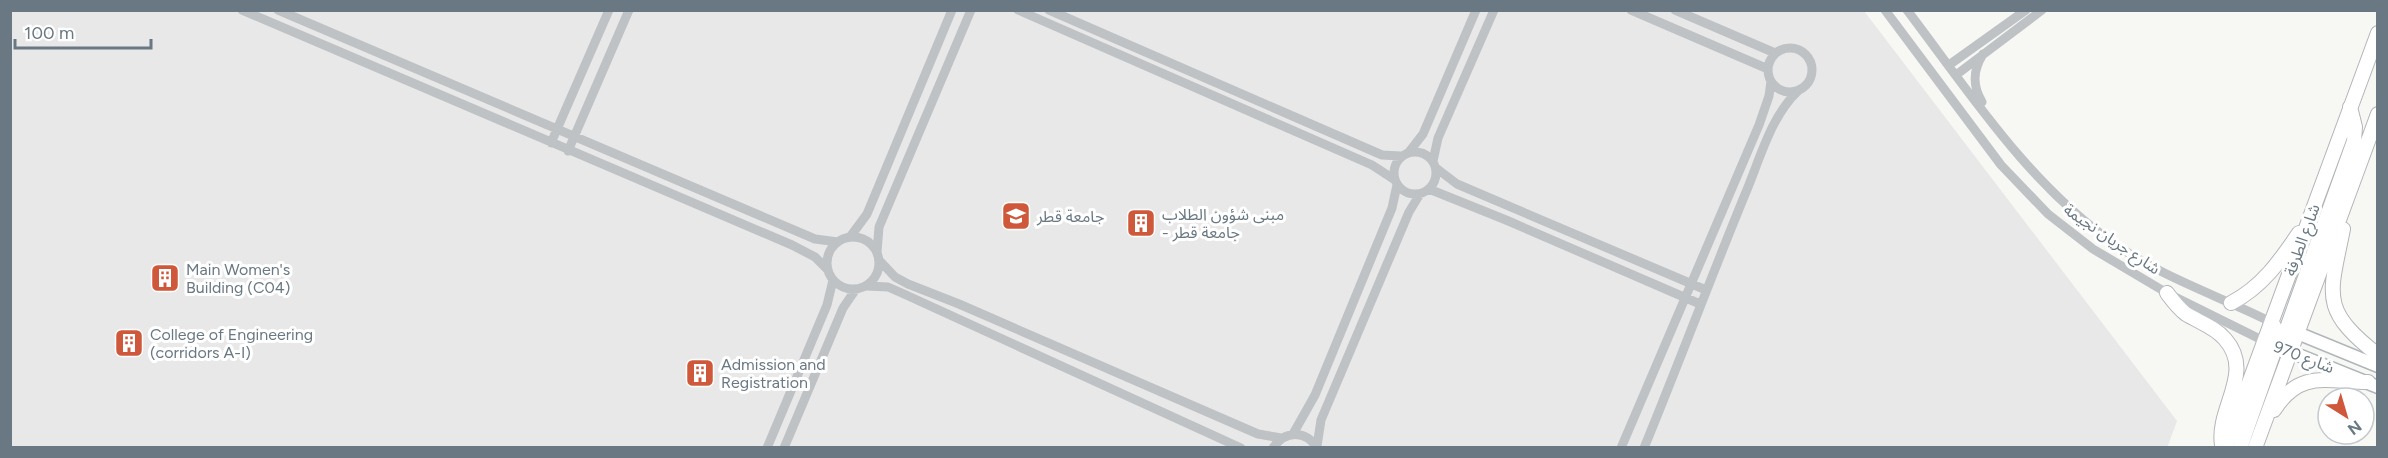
<svg xmlns="http://www.w3.org/2000/svg" width="2388" height="458" viewBox="0 0 2388 458" font-family="Figtree,'Noto Sans Arabic',sans-serif">
<style>
.built{fill:#e7e8e7}
.lines{fill:none;stroke-linecap:round;stroke-linejoin:round}
.secondary-casing{stroke:#b1b6ba;stroke-width:15}
.primary-casing{stroke:#b2b6b9;stroke-width:16}
.minor{stroke:#bec2c5;stroke-width:9}
.secondary{stroke:#fff;stroke-width:12}
.primary{stroke:#fff;stroke-width:14}
.labels{text-anchor:middle;dominant-baseline:central;stroke-width:6;stroke-linejoin:round;paint-order:stroke}
.poi-label{font-size:16px;fill:#697882;stroke:#fff;text-anchor:start}
.street-label{font-size:16px;fill:#697882;stroke:#fff}
</style>
<rect width="100%" height="100%" fill="#f7f7f4"/>
<!-- built -->
<path class="built" d="M 10,11 L 1864,11 L 2177,421 L 2167,448 L 11,447 Z"/>
<g class="lines">
<!-- secondary casing -->
<g class="secondary-casing">
<path id="secondary" d="M 2290,330 L 2378,366
M 2281,348 L 2378,387"/>
</g>
<!-- primary casing -->
<g class="primary-casing">
<path id="primary" d="M 2343,229 C 2330,295 2319,309 2378,355
M 2167,293 C 2173,301 2178,308 2186,314 C 2199,322 2215,327 2225,339 C 2255,373 2216,408 2222,445
M 2231,303 C 2262,287 2280,261 2299,233
M 2290,352 L 2287,342 L 2287,328 L 2354,141 L 2355,127 L 2350,107
M 2274,410 C 2300,369 2327,382 2368,382
M 2225,448 L 2378,33
M 2240,448 L 2276,346 L 2277,338 L 2274,326
M 2255,448 L 2378,114"/>
</g>
<!-- minor -->
<path class="minor" d="M 242,10 L 792,245 L 815,257 L 828,270
M 278,10 L 815,239 L 838,242
M 1018,10 L 1372,165 L 1395,180
M 1049,10 L 1382,155 L 1401,156
M 1631,10 L 1768,69
M 1675,10 L 1775,53
M 1885,10 L 2001,165 L 2048,214 L 2093,249 L 2167,293 L 2264,341
M 1907,10 C 1970,93 2029,185 2116,245 C 2164,278 2219,296 2271,322
M1768 70a22 22 0 1 1 44 0a22 22 0 1 1-44 0Z
M 1949,65 L 2026,10
M 1956,75 L 2042,10
M 1982,102 C 1972,85 1973,70 1983,54
M 551,143 L 609,10
M 568,151 L 629,10
M1394 173a21 21 0 1 1 42 0a21 21 0 1 1-42 0Z
M 1409,152 L 1423,134 L 1476,10
M 1433,161 L 1438,138 L 1494,10
M 1436,168 L 1457,184 L 1706,290
M 1429,189 L 1506,220 L 1700,304
M827 263a26 26 0 1 1 52 0a26 26 0 1 1-52 0Z
M 850,237 L 867,214 L 952,10
M 877,252 L 879,227 L 971,10
M 879,260 L 895,277 L 908,284 L 959,304 L 1258,434 L 1281,438
M 867,286 L 888,287 L 904,294 L 1241,448
M 1293,434 L 1315,395 L 1392,208 L 1397,185
M 1317,446 L 1321,420 L 1409,212 L 1420,194
M 767,448 L 827,305 L 833,280
M 784,448 L 843,308 L 856,289
M 1273,448 C 1285,430 1306,430 1317,448
M 1621,448 L 1759,125 L 1769,96 L 1771,81
M 1644,448 C 1679,363 1711,277 1746,192 C 1760,159 1771,116 1798,91"/>
<!-- secondary -->
<use href="#secondary" class="secondary"/>
<!-- primary -->
<use href="#primary" class="primary"/>
</g>
<!-- icons -->
<defs>
<g id="university-square" transform="scale(1.5)"><rect x="-9" y="-9" width="18" height="18" rx="4" fill="#cf583b" stroke="#fff"/><path d="M0-5L7-2L0 1L-7-2ZM-4 1L0 2.5L4 1V4Q0 6-4 4Z" fill="#fff"/></g>
<g id="building-square" transform="scale(1.5)"><rect x="-9" y="-9" width="18" height="18" rx="4" fill="#cf583b" stroke="#fff"/><path d="M-4-6H4V6H1V3H-1V6H-4ZM-2.5-4.3h1.7v1.8h-1.7ZM.8-4.3h1.7v1.8H.8ZM-2.5-1h1.7V.8h-1.7ZM.8-1h1.7V.8H.8Z" fill="#fff"/></g>
</defs>
<g fill-rule="evenodd">
<use href="#university-square" x="1016" y="216"/>
<use href="#building-square" x="1141" y="223"/>
<use href="#building-square" x="165" y="278"/>
<use href="#building-square" x="129" y="343"/>
<use href="#building-square" x="700" y="373"/>
</g>
<g class="labels">
<!-- poi labels -->
<g class="poi-label">
<text x="1162" y="214">مبنى شؤون الطلاب<tspan x="1162" dy="18">- جامعة قطر</tspan></text>
<text x="1037" y="216">جامعة قطر</text>
<text x="186" y="269">Main Women's<tspan x="186" dy="18">Building (C04)</tspan></text>
<text x="150" y="334">College of Engineering<tspan x="150" dy="18">(corridors A-I)</tspan></text>
<text x="721" y="364">Admission and<tspan x="721" dy="18">Registration</tspan></text>
</g>
<!-- street labels -->
<g class="street-label">
<text transform="translate(2112 239) rotate(34)">شارع جريان نجيمة</text>
<text transform="translate(2302 240) rotate(-70)">شارع الطرفة</text>
<text transform="translate(2304 357) rotate(21)">شارع 970</text>
</g>
</g>
<!-- border -->
<rect width="2388" height="458" fill="none" stroke="#697882" stroke-width="24"/>
<!-- north arrow -->
<g transform="translate(2346 416) rotate(143)"><circle r="28" fill="#ffffff" stroke="#c3c9cd" stroke-width="1.5"/>
<path d="M0-4.5L10 22L0 15L-10 22Z" fill="#cf583b"/>
<text y="-9" font-size="16" font-weight="bold" text-anchor="middle" fill="#697882">N</text>
</g>
<!-- scale -->
<path d="M15 39v9h136v-9" fill="none" stroke="#697882" stroke-width="3"/>
<text x="24" y="39" font-size="18" fill="#697882" stroke="#ffffff" stroke-width="4.5" paint-order="stroke">100 m</text>
</svg>
